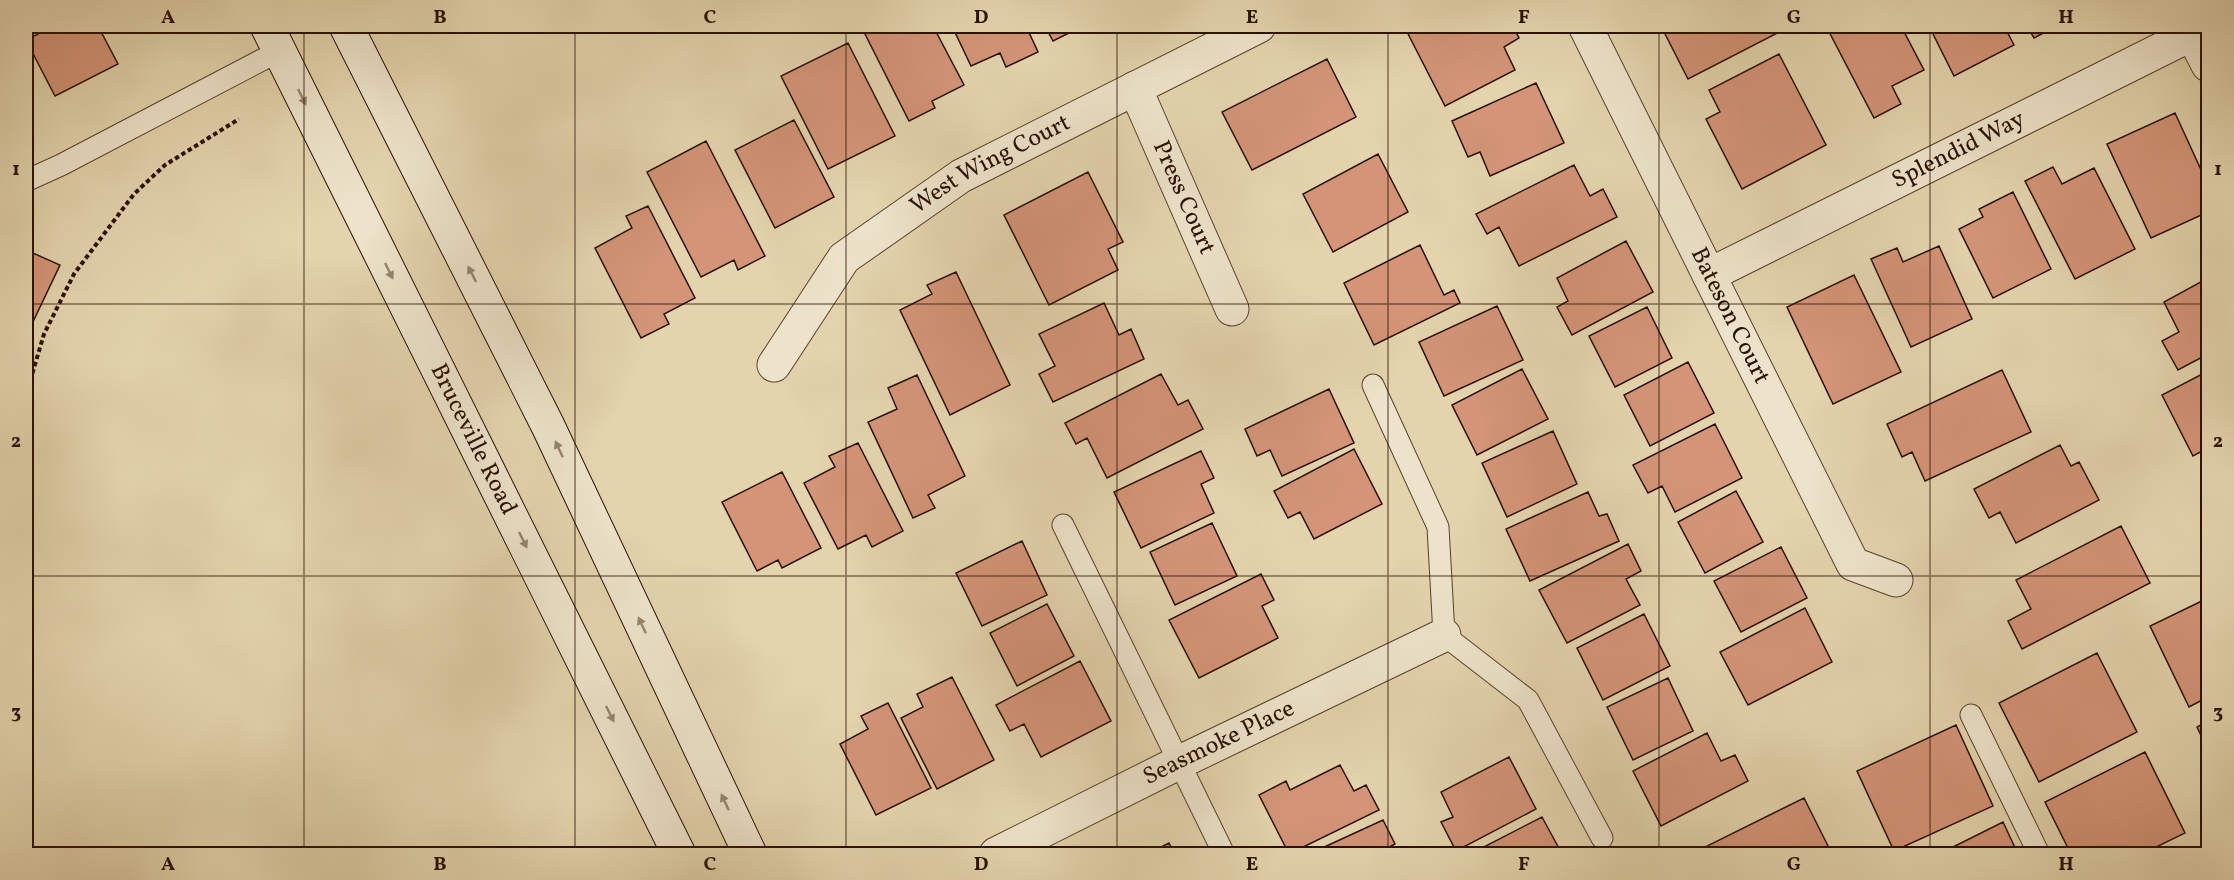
<svg xmlns="http://www.w3.org/2000/svg" width="2234" height="880" viewBox="0 0 2234 880" font-family="Vollkorn,serif">
<style>
.building{fill:#d39477;stroke:#291100;stroke-width:1.5}
.lines{fill:none;stroke-linecap:round;stroke-linejoin:round}
.lane-casing{stroke:#58422b;stroke-width:23}
.street-casing{stroke:#58422b;stroke-width:35}
.secondary-casing{stroke:#291100;stroke-width:35}
.path{stroke:#291100;stroke-width:4;stroke-dasharray:4.5 3;stroke-linecap:butt}
.lane{stroke:#ede3ca;stroke-width:21}
.street{stroke:#ede3ca;stroke-width:33}
.secondary{stroke:#ede3ca;stroke-width:33}
.oneway{fill:#95846f}
.grid{fill:none;stroke:#291100;stroke-width:1.5;stroke-opacity:0.55}
.labels{text-anchor:middle;dominant-baseline:central;stroke-width:6;stroke-linejoin:round;paint-order:stroke}
.street-label{font-size:24px;fill:#291100;stroke:#ede3ca}
.neatline{fill:none;stroke:#291100;stroke-width:2}
.grid-label{font-size:20px;text-anchor:middle;font-weight:bold;fill:#291100}
</style>
<rect width="100%" height="100%" fill="#e3d4ad"/>
<filter id="stains"><feTurbulence type="fractalNoise" baseFrequency=".00333" numOctaves="4"/><feColorMatrix values="0 0 0 0 .2 0 0 0 0 .09 0 0 0 0 .02 0 0 0 .5 -.17"/></filter>
<radialGradient id="worn" r=".72"><stop offset=".6" stop-color="#630" stop-opacity="0"/><stop offset="1" stop-color="#630" stop-opacity=".3"/></radialGradient>
<!-- building -->
<path class="building" d="M 54,26 L 98,26 L 118,64 L 55,96 L 26,40 Z
M 881,26 L 933,26 L 964,85 L 932,101 L 935,108 L 909,121 L 865,34 Z
M 952,26 L 1026,26 L 1038,52 L 1006,67 L 1000,53 L 971,66 Z
M 1045,26 L 1080,26 L 1081,27 L 1053,41 Z
M 1404,26 L 1513,26 L 1519,38 L 1504,47 L 1515,70 L 1445,106 Z
M 1661,26 L 1783,26 L 1785,29 L 1688,79 Z
M 1826,26 L 1901,26 L 1924,70 L 1892,86 L 1901,104 L 1874,118 Z
M 1929,26 L 2004,26 L 2014,45 L 1954,76 Z
M 2027,26 L 2057,26 L 2034,38 Z
M 848,43 L 895,136 L 828,169 L 781,76 Z
M 1779,54 L 1826,145 L 1742,189 L 1706,119 L 1720,112 L 1709,90 Z
M 1327,59 L 1356,117 L 1252,170 L 1222,112 Z
M 1536,83 L 1564,143 L 1490,176 L 1480,152 L 1468,157 L 1452,121 Z
M 2175,113 L 2208,185 L 2208,212 L 2151,238 L 2107,144 Z
M 794,120 L 834,197 L 775,228 L 735,150 Z
M 706,141 L 765,256 L 738,270 L 734,260 L 701,277 L 647,172 Z
M 1378,154 L 1408,212 L 1333,252 L 1303,194 Z
M 1574,165 L 1590,196 L 1603,189 L 1617,217 L 1519,266 L 1499,227 L 1487,234 L 1476,214 Z
M 2053,167 L 2062,184 L 2094,168 L 2135,249 L 2075,279 L 2025,181 Z
M 1088,172 L 1123,242 L 1108,249 L 1118,270 L 1049,305 L 1004,215 Z
M 2013,192 L 2051,269 L 1993,298 L 1959,229 L 1983,217 L 1979,209 Z
M 648,206 L 695,298 L 664,314 L 669,324 L 641,338 L 595,248 L 632,228 L 626,216 Z
M 1626,241 L 1653,292 L 1572,335 L 1557,307 L 1568,301 L 1557,278 Z
M 1420,245 L 1444,295 L 1454,290 L 1460,303 L 1374,345 L 1344,283 Z
M 1939,246 L 1972,319 L 1911,347 L 1871,259 L 1897,248 L 1903,262 Z
M 26,250 L 60,265 L 31,326 L 26,323 Z
M 956,272 L 1010,385 L 950,415 L 900,310 L 932,294 L 927,285 Z
M 1854,275 L 1901,372 L 1833,404 L 1787,307 Z
M 2208,278 L 2208,354 L 2178,370 L 2162,341 L 2179,332 L 2164,302 Z
M 1104,303 L 1119,335 L 1131,329 L 1144,359 L 1053,402 L 1039,374 L 1055,366 L 1039,334 Z
M 1497,306 L 1523,360 L 1444,396 L 1419,342 Z
M 1647,307 L 1672,358 L 1615,387 L 1589,336 Z
M 1688,362 L 1714,413 L 1650,446 L 1624,395 Z
M 1522,369 L 1548,419 L 1477,455 L 1452,405 Z
M 2002,370 L 2031,432 L 1925,481 L 1912,452 L 1902,457 L 1887,424 Z
M 2208,371 L 2208,448 L 2193,456 L 2162,395 Z
M 1161,374 L 1178,405 L 1188,400 L 1203,429 L 1107,478 L 1087,438 L 1076,444 L 1065,423 Z
M 917,375 L 965,476 L 928,495 L 935,508 L 913,518 L 868,422 L 897,409 L 888,388 Z
M 1329,389 L 1354,443 L 1282,476 L 1270,450 L 1257,456 L 1245,429 Z
M 1715,424 L 1742,478 L 1675,512 L 1662,486 L 1648,493 L 1633,465 Z
M 1553,431 L 1577,484 L 1507,517 L 1482,463 Z
M 858,443 L 903,531 L 872,547 L 866,535 L 838,549 L 804,483 L 835,467 L 829,456 Z
M 2060,445 L 2071,466 L 2079,462 L 2099,500 L 2016,543 L 2000,512 L 1989,518 L 1974,489 Z
M 1354,449 L 1382,504 L 1314,539 L 1300,512 L 1288,518 L 1274,491 Z
M 1201,451 L 1214,478 L 1201,484 L 1214,513 L 1141,548 L 1114,492 Z
M 782,472 L 821,548 L 782,568 L 778,560 L 757,571 L 722,502 Z
M 1736,491 L 1763,542 L 1705,573 L 1678,522 Z
M 1588,492 L 1599,516 L 1607,514 L 1619,541 L 1530,581 L 1506,529 Z
M 1212,523 L 1237,576 L 1175,605 L 1150,552 Z
M 2121,526 L 2150,583 L 2022,649 L 2008,621 L 2031,609 L 2016,580 Z
M 1022,541 L 1047,595 L 982,626 L 956,573 Z
M 1628,544 L 1641,571 L 1626,579 L 1640,605 L 1567,643 L 1539,590 Z
M 1781,547 L 1807,598 L 1741,632 L 1714,581 Z
M 1261,574 L 1274,600 L 1262,606 L 1278,638 L 1199,678 L 1169,620 Z
M 2208,598 L 2208,697 L 2189,707 L 2150,626 Z
M 1047,604 L 1074,656 L 1017,686 L 990,633 Z
M 1805,608 L 1832,662 L 1748,705 L 1720,652 Z
M 1644,614 L 1670,666 L 1603,700 L 1577,648 Z
M 2097,653 L 2137,732 L 2039,782 L 1999,703 Z
M 1080,661 L 1111,721 L 1041,757 L 1024,724 L 1010,731 L 996,705 Z
M 952,677 L 994,760 L 937,789 L 901,718 L 923,707 L 917,694 Z
M 1668,678 L 1693,731 L 1633,760 L 1607,707 Z
M 888,703 L 931,788 L 876,815 L 840,744 L 868,729 L 861,716 Z
M 2208,721 L 2208,750 L 2197,727 Z
M 1956,725 L 1993,806 L 1894,851 L 1857,771 Z
M 1707,733 L 1721,761 L 1735,755 L 1748,781 L 1661,826 L 1633,771 Z
M 2145,752 L 2185,833 L 2142,854 L 2071,854 L 2045,802 Z
M 1509,757 L 1536,809 L 1456,851 L 1441,822 L 1453,817 L 1441,792 Z
M 1340,765 L 1354,791 L 1366,785 L 1379,810 L 1289,854 L 1259,795 L 1286,781 L 1290,790 Z
M 1804,798 L 1832,854 L 1708,854 L 1705,847 Z
M 1542,817 L 1562,854 L 1478,854 L 1476,851 Z
M 1383,820 L 1395,844 L 1382,851 L 1384,854 L 1309,854 Z
M 2003,822 L 2018,854 L 1939,854 Z
M 1169,843 L 1175,854 L 1147,854 Z"/>
<g class="lines">
<!-- lane casing -->
<g class="lane-casing">
<path id="lane" d="M 26,178 L 28,180 L 61,165 L 279,51
M 1373,385 L 1438,527 L 1444,635 L 1528,700 L 1602,838
M 1063,525 L 1224,854
M 1971,715 L 2039,854"/>
</g>
<!-- street casing -->
<g class="street-casing">
<g id="street">
<path id="s1" d="M 1585,26 L 1853,564 L 1896,580"/>
<path d="M 2192,34 L 2208,65"/>
<path id="s2" d="M 1135,88 L 1232,309"/>
<path id="s3" d="M 1709,275 L 2208,26"/>
<path id="s4" d="M 774,365 L 844,258 L 961,176 L 1259,26"/>
<path id="s5" d="M 996,854 L 1178,763 L 1444,635"/>
</g>
</g>
<!-- secondary casing -->
<g class="secondary-casing">
<g id="secondary">
<path id="s6" d="M 267,26 L 679,854"/>
<path d="M 346,26 L 548,426 L 750,854"/>
</g>
</g>
<!-- path -->
<path class="path" d="M 26,395 L 44,334 L 74,274 L 134,194 L 165,165 L 239,119"/>
<!-- lane -->
<use href="#lane" class="lane"/>
<!-- street -->
<use href="#street" class="street"/>
<!-- secondary -->
<use href="#secondary" class="secondary"/>
</g>
<!-- one-way arrows -->
<defs><path id="oneway-solid" d="M-6-.8H1V-3.2L6.5 0L1 3.2V.8H-6Z" transform="scale(1.5)"/></defs>
<g class="oneway">
<use href="#oneway-solid" transform="translate(302 97) rotate(64)"/>
<use href="#oneway-solid" transform="translate(389 271) rotate(64)"/>
<use href="#oneway-solid" transform="translate(472 274) rotate(-117)"/>
<use href="#oneway-solid" transform="translate(559 449) rotate(-115)"/>
<use href="#oneway-solid" transform="translate(523 540) rotate(64)"/>
<use href="#oneway-solid" transform="translate(642 625) rotate(-115)"/>
<use href="#oneway-solid" transform="translate(610 714) rotate(64)"/>
<use href="#oneway-solid" transform="translate(725 802) rotate(-115)"/>
</g>
<!-- grid -->
<path class="grid" d="M 304,26 L 304,854M 575,26 L 575,854M 846,26 L 846,854M 1117,26 L 1117,854M 1388,26 L 1388,854M 1659,26 L 1659,854M 1930,26 L 1930,854M 26,304 L 2208,304M 26,576 L 2208,576"/>
<g class="labels">
<!-- street labels -->
<g class="street-label">
<text stroke="none"><textPath href="#s3" startOffset="279">Splendid Way</textPath></text>
<text stroke="none"><textPath href="#s4" startOffset="302">West Wing Court</textPath></text>
<text stroke="none"><textPath href="#s2" startOffset="120">Press Court</textPath></text>
<text stroke="none"><textPath href="#s1" startOffset="324">Bateson Court</textPath></text>
<text stroke="none"><textPath href="#s6" startOffset="462">Bruceville Road</textPath></text>
<text stroke="none"><textPath href="#s5" startOffset="249">Seasmoke Place</textPath></text>
</g>
</g>
<!-- margin -->
<rect width="2234" height="880" fill="none" stroke="#e3d4ad" stroke-width="66"/>
<rect x="33" y="33" width="2168" height="814" class="neatline"/>
<g class="grid-label">
<text x="168" y="23">A</text>
<text x="440" y="23">B</text>
<text x="710" y="23">C</text>
<text x="981" y="23">D</text>
<text x="1252" y="23">E</text>
<text x="1524" y="23">F</text>
<text x="1794" y="23">G</text>
<text x="2066" y="23">H</text>
<text x="16" y="175">1</text>
<text x="2218" y="175">1</text>
<text x="16" y="447">2</text>
<text x="2218" y="447">2</text>
<text x="16" y="718">3</text>
<text x="2218" y="718">3</text>
<text x="168" y="870">A</text>
<text x="440" y="870">B</text>
<text x="710" y="870">C</text>
<text x="981" y="870">D</text>
<text x="1252" y="870">E</text>
<text x="1524" y="870">F</text>
<text x="1794" y="870">G</text>
<text x="2066" y="870">H</text>
</g>
<rect width="100%" height="100%" filter="url(#stains)"/>
<rect width="100%" height="100%" fill="url(#worn)"/>
</svg>
